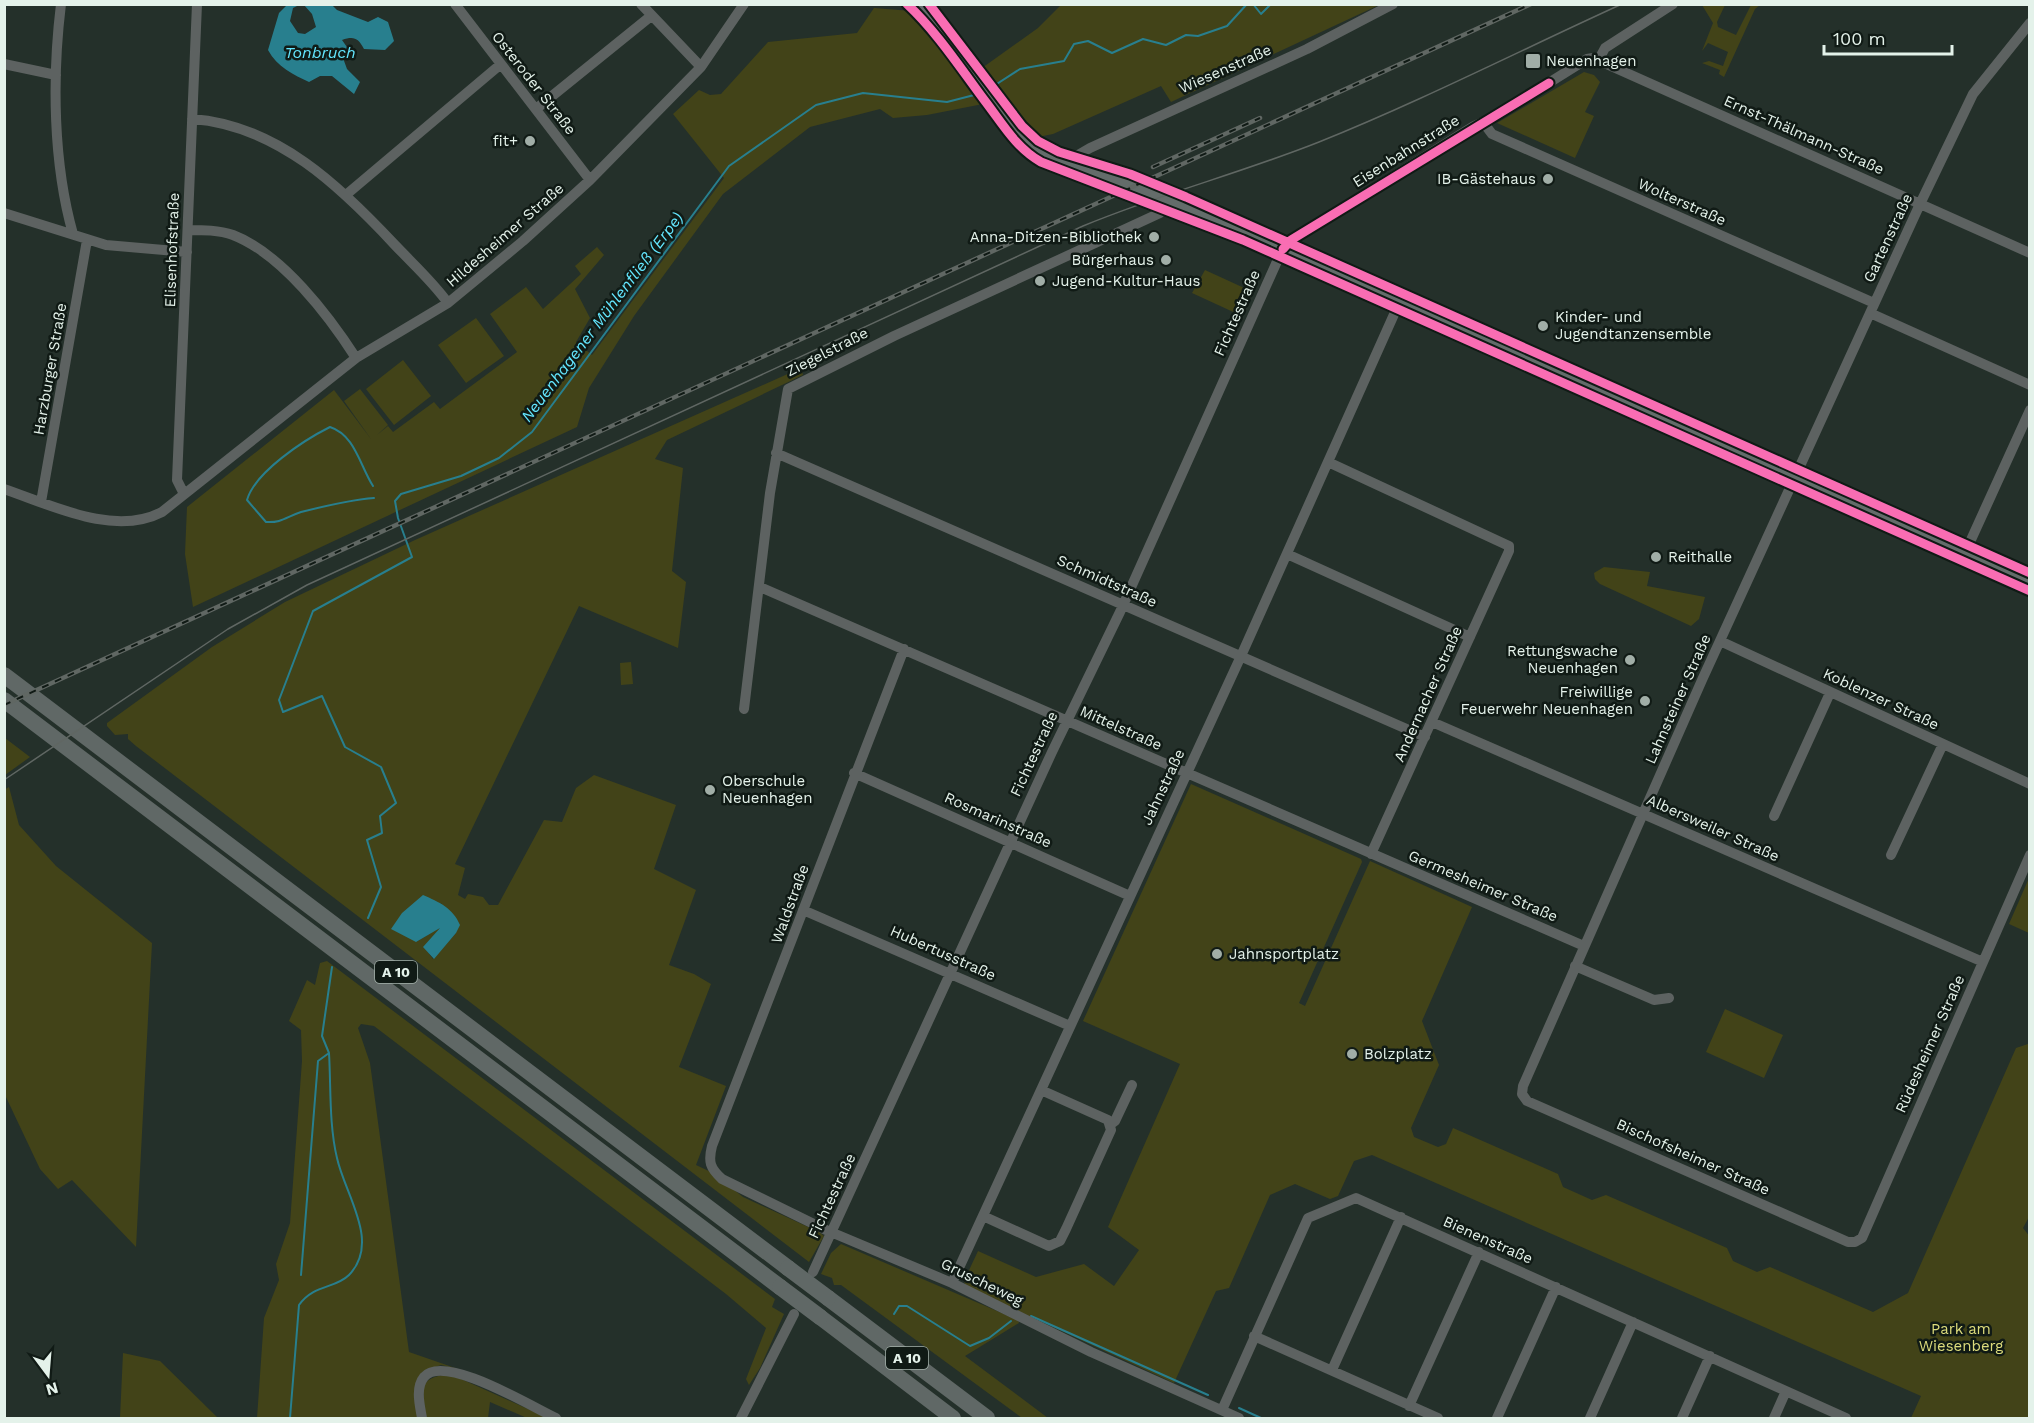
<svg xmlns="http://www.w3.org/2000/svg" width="2034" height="1423" viewBox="0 0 2034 1423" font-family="'Work Sans',sans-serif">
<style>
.green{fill:#424318;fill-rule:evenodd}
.water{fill:#287f8e}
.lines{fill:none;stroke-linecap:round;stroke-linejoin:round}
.stream{stroke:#287f8e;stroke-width:2}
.minor{stroke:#5d6261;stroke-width:10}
.major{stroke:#646c6a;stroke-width:14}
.highway{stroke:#606866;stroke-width:16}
.tram{stroke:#606763;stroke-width:1.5}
.rail-casing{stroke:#606763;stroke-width:4.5}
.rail{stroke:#101a15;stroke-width:2;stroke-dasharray:7;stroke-linecap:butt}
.highway-bridge{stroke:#606866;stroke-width:16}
.cycleway-casing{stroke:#101a15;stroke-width:13}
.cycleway{stroke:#f96db3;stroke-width:9}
.poi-dot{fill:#a1aea7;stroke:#101a15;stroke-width:2}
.labels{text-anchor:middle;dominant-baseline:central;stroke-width:5;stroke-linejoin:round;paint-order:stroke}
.shield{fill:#101a15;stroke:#a4b1aa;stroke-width:1.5}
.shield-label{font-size:14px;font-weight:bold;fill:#e4f2ea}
.poi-label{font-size:15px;fill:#e4f2ea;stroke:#101a15;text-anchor:start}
.street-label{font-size:15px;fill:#e4f2ea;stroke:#101a15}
.park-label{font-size:15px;fill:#dddc7c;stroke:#101a15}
.water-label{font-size:16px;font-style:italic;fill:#64e7ff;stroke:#101a15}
</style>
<rect width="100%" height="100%" fill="#24302a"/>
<!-- green -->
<path class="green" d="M 1062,4 L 1379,4 L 1379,5 L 1171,102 L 1161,86 L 1053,134 L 1038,137 L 1015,114 L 982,68 L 1038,28 Z
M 1702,5 L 1725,5 L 1717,22 L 1718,27 L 1736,35 L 1751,5 L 1760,5 L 1755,9 L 1724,77 L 1719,74 L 1720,70 L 1702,63 L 1709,61 L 1723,66 L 1728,52 L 1708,43 L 1702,51 L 1713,23 Z
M 874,8 L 912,11 L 983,104 L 927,115 L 893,118 L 880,109 L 810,127 L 723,194 L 634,316 L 589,388 L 577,427 L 193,607 L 185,554 L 187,507 L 334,390 L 371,439 L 344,401 L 360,389 L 388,425 L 377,435 L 388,426 L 393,432 L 434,402 L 440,409 L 517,352 L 490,314 L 526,287 L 543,309 L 581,274 L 575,266 L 597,247 L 604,255 L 575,289 L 590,318 L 576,342 L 592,355 L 724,178 L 673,114 L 699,90 L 710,95 L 721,94 L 768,42 L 857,33 Z
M 1584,72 L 1594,75 L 1600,82 L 1585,112 L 1594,116 L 1575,158 L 1497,123 Z
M 1205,270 L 1253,292 L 1242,316 L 1192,293 Z
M 476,318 L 504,356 L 466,383 L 438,345 Z
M 403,360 L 431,396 L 394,425 L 366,389 Z
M 801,368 L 803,375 L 667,440 L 655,459 L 683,468 L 672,571 L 686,582 L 678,648 L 579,606 L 455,864 L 465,868 L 458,895 L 465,899 L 468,894 L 483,897 L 489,905 L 498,905 L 544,820 L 562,822 L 576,788 L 594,775 L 676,805 L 654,869 L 696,890 L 669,965 L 694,974 L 711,984 L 679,1067 L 726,1086 L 696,1165 L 713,1173 L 743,1197 L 819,1232 L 824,1236 L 809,1262 L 136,746 L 128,739 L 128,734 L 115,735 L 107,726 L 107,723 L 212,647 L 285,602 L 415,540 ZM 441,903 L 456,933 L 433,959 L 424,947 L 441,927 L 416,942 Z
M 1604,567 L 1650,572 L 1647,586 L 1705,597 L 1699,619 L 1691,626 L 1600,584 L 1595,579 L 1594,573 Z
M 631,662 L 633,684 L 621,685 L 620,663 Z
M 5,738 L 30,757 L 5,775 L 4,775 Z
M 1191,784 L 1361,859 L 1362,862 L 1299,1003 L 1305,1006 L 1370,861 L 1472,907 L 1422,1021 L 1439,1065 L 1411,1128 L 1414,1137 L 1438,1147 L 1446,1144 L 1453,1128 L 1558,1174 L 1563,1187 L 1592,1200 L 1606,1195 L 1727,1248 L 1733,1261 L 1757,1272 L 1770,1267 L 1873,1312 L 1908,1293 L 2016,1048 L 2028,1044 L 2029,1040 L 2030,1215 L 2023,1228 L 2030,1237 L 2029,1418 L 1911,1418 L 1921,1396 L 1372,1155 L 1354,1161 L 1338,1196 L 1330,1199 L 1295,1184 L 1270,1195 L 1229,1288 L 1216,1291 L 1174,1383 L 966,1287 L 964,1281 L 978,1251 L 1036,1277 L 1084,1264 L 1114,1286 L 1139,1250 L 1108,1227 L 1180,1064 L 1083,1021 Z
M 9,787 L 19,825 L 56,866 L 152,943 L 136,1247 L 72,1180 L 58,1189 L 40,1169 L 5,1095 L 4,790 Z
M 2029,878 L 2029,933 L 2009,924 Z
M 327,961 L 775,1299 L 772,1307 L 784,1314 L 760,1368 L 749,1385 L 746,1379 L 766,1328 L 726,1294 L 374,1026 L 361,1024 L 358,1028 L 370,1063 L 409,1352 L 458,1369 L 441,1365 L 424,1371 L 419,1418 L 257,1418 L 264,1318 L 279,1280 L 276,1264 L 290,1223 L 302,1061 L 301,1030 L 289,1021 L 307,980 L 315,985 L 320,963 Z
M 1725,1009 L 1783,1035 L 1764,1078 L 1706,1052 Z
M 841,1244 L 1018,1320 L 1019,1323 L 965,1356 L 1048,1418 L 1022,1418 L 841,1285 L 834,1285 L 832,1278 L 821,1274 L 831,1253 Z
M 123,1353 L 160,1361 L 218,1418 L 120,1418 Z
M 450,1374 L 548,1418 L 527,1418 L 490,1402 L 488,1418 L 426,1418 C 423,1389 416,1378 450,1374 Z"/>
<!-- water -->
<path class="water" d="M 287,5 L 299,5 L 293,8 L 290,21 L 298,33 L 305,34 L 316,27 L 312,14 L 304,5 L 332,5 L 337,10 L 368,22 L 378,17 L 388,22 L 394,41 L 385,50 L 364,49 C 358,38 354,36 342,40 L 349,50 L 343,58 L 347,69 L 360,82 L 354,94 L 332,76 L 320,76 L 309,82 C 294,75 277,67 268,50 L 279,13 Z
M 423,895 C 439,902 453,908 460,925 L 456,933 L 434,959 L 423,947 L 440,928 L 416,942 L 391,929 L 402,913 Z"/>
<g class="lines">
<!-- stream -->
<path class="stream" d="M 1253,4 L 1261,14 L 1271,4
M 989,89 L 1020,69 L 1064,61 L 1074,44 L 1088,41 L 1112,53 L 1143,39 L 1166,45 L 1186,35 L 1198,36 L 1227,26 L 1247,4
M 373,486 C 360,466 355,435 330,427 C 304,440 255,472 247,500 L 266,522 C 282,523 286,517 301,512 C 325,506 349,500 374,498
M 368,918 L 381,887 L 367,840 L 382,833 L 380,816 L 396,803 L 381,767 L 345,747 L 322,696 L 283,712 L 279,700 L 313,611 L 412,557 L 398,518 L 395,501 L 401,494 L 461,476 L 499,458 L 532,432 L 729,166 L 816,105 L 863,93 L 947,102 L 982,93
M 301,1275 L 318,1061 L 329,1053
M 894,1314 L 899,1306 L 907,1306 L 970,1346 L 989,1338 L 1011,1321
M 1031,1316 L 1208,1395
M 1239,1408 L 1261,1418
M 290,1418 L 299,1305 C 314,1284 335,1289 349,1275 C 381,1242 345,1195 337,1158 C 329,1125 331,1087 329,1053 L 322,1036 L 332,967"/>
<!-- minor -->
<path class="minor" d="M 61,4 C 52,78 53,163 73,234
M 455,4 L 590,180
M 641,4 L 701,67
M 2030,23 L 1973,94 L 1920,204 L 1702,680 L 1523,1086 L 1522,1094 L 1527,1101 L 1848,1242 L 1855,1242 L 1862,1238 L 2030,855
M 1598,61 L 1605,48 L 1673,4
M 4,64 L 56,75
M 536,109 L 651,16
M 192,119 C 277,125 341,187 395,245 C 413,264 433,282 448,303
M 1483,122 L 1492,134 L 1874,303
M 1073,164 L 1078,155 L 1090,148 L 1307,49 L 1393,4
M 347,194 L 501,64
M 4,213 L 106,245 L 187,252
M 188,230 C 203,230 219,230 233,235 C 282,254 329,316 356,358
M 1870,313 L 2030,385
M 776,453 L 1425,737
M 1328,462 L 1509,546 L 1509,551 L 1371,854
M 4,489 C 51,505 114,537 162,512 L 356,358 L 448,303 L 523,241 L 590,180 L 701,67 L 744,4
M 184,494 L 177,480 L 197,4
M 41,502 L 87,240
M 1965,553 L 2030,410
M 1287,554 L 1470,637
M 760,587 L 1584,946
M 1720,641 L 2030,784
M 904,649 L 712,1146 C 708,1162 710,1168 722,1179 L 826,1230 L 952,1283 L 1091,1352 L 1239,1418
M 744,709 L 770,493 L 788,389 L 894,336 L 1160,213 L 1169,200
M 1432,722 L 1983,962
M 854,773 L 1130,896
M 1774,816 L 1830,693
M 1891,855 L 1943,744
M 803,910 L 1070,1026
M 1575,966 L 1654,1000 L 1669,998
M 1111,1124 L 1115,1121 L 1132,1085
M 983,1216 L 1049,1246 L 1060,1241 L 1066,1229 L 1111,1130 L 1108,1120 L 1041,1090
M 813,1272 L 1052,752 L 1120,612 L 1279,257 L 1291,240 L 1474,126 L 1496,116 L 1587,59 L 1593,58 L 2030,253
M 952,1283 L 1241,656 L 1400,301
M 1254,1336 L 1438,1418
M 1332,1370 L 1401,1217
M 1409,1406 L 1479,1252
M 1222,1410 L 1308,1218 L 1356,1198 L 1846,1418
M 422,1418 C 420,1406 415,1388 424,1377 C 444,1353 532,1407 556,1418
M 741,1418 L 794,1314
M 1497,1418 L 1556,1287
M 1590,1418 L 1633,1322
M 1682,1418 L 1710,1356
M 1774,1418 L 1786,1391"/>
<!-- major -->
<path class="major" d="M 919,4 L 1013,126 L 1027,141 L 1046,153 L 1223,222 L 2030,582"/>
<!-- highway -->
<path class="highway" d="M 4,675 L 788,1268
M 4,700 L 780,1287
M 828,1298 L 987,1418
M 820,1317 L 953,1418"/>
<!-- tram -->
<path class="tram" d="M 4,780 L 228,629 L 307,585 L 1083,226 C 1160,194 1241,173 1319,142 C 1421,101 1521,50 1622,4"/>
<!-- rail casing -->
<g class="rail-casing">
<path id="rail" d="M 1153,167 L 1260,118
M 4,705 L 1531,4"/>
</g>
<!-- rail -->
<use href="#rail" class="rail"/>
<!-- highway-bridge -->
<path class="highway-bridge" d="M 788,1268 L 828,1298
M 780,1287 L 820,1317"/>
<!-- cycleway casing -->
<g class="cycleway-casing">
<path id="cycleway" d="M 907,4 C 937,32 961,69 985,101 C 1002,123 1016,148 1041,162 L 1243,240 L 2030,591
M 929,4 L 1022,126 L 1038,141 L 1059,152 L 1130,174 L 1186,197 L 2030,573
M 1283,249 L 1291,240 L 1549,83"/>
</g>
<!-- cycleway -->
<use href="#cycleway" class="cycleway"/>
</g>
<!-- markers -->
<g class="poi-dot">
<rect x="1525" y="53" width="16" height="16" rx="3"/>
<circle cx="530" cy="141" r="6"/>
<circle cx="1548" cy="179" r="6"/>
<circle cx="1154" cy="237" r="6"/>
<circle cx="1166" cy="260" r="6"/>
<circle cx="1040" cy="281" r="6"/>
<circle cx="1543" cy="326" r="6"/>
<circle cx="1656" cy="557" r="6"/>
<circle cx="1630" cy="660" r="6"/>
<circle cx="1645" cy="701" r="6"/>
<circle cx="710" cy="790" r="6"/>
<circle cx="1217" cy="954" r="6"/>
<circle cx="1352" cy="1054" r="6"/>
</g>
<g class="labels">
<!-- shield labels -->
<g class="shield">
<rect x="375" y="961" width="42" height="22" rx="4.5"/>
<rect x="886" y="1347" width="42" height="22" rx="4.5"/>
</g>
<g class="shield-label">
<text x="396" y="972">A 10</text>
<text x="907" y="1358">A 10</text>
</g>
<!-- poi labels -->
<g class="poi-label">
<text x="1546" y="61">Neuenhagen</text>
<text x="518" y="141" text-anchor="end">fit+</text>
<text x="1536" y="179" text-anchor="end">IB-Gästehaus</text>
<text x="1142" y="237" text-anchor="end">Anna-Ditzen-Bibliothek</text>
<text x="1154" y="260" text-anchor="end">Bürgerhaus</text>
<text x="1052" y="281">Jugend-Kultur-Haus</text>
<text x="1555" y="317">Kinder- und<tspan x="1555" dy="17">Jugendtanzensemble</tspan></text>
<text x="1668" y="557">Reithalle</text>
<text x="1618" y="651" text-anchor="end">Rettungswache<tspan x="1618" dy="17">Neuenhagen</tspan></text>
<text x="1633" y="692" text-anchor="end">Freiwillige<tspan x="1633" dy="17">Feuerwehr Neuenhagen</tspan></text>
<text x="722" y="781">Oberschule<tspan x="722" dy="17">Neuenhagen</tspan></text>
<text x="1229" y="954">Jahnsportplatz</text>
<text x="1364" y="1054">Bolzplatz</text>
</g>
<!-- street labels -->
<g class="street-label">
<text transform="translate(1225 69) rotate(-24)">Wiesenstraße</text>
<text transform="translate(534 83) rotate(52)">Osteroder Straße</text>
<text transform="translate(1804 135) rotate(24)">Ernst-Thälmann-Straße</text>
<text transform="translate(1406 151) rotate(-32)">Eisenbahnstraße</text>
<text transform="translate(1682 202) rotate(24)">Wolterstraße</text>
<text transform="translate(505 235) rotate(-41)">Hildesheimer Straße</text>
<text transform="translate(1888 238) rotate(-65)">Gartenstraße</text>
<text transform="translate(172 250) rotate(-88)">Elisenhofstraße</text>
<text transform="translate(1237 313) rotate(-66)">Fichtestraße</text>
<text transform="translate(827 352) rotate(-27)">Ziegelstraße</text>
<text transform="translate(50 369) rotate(-80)">Harzburger Straße</text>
<text transform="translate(1107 581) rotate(24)">Schmidtstraße</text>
<text transform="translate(1428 694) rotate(-66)">Andernacher Straße</text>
<text transform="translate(1678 699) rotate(-66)">Lahnsteiner Straße</text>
<text transform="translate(1881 699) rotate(25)">Koblenzer Straße</text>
<text transform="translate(1121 728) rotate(24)">Mittelstraße</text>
<text transform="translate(1034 754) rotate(-65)">Fichtestraße</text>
<text transform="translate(1163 787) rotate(-65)">Jahnstraße</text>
<text transform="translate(998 820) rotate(24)">Rosmarinstraße</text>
<text transform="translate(1713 828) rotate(24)">Albersweiler Straße</text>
<text transform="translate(1483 886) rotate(23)">Germesheimer Straße</text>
<text transform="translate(790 904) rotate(-70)">Waldstraße</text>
<text transform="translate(943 953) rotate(24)">Hubertusstraße</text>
<text transform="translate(1930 1044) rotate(-66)">Rüdesheimer Straße</text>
<text transform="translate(1693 1157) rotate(24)">Bischofsheimer Straße</text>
<text transform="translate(832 1196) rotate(-65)">Fichtestraße</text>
<text transform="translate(1488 1240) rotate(24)">Bienenstraße</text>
<text transform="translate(982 1282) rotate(26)">Gruscheweg</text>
</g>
<!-- park labels -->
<g class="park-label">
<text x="1961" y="1329">Park am<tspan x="1961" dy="17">Wiesenberg</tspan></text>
</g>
<!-- water labels -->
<g class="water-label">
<text x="320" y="52">Tonbruch</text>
<text transform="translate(602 317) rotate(-53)">Neuenhagener Mühlenfließ (Erpe)</text>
</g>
</g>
<!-- border -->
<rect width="2034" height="1423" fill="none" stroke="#e4f2ea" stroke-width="12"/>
<!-- north arrow -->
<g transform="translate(48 1375) rotate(164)" stroke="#101a15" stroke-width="4.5" paint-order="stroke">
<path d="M0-4.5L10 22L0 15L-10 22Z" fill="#e4f2ea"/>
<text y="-9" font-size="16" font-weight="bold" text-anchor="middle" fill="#e4f2ea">N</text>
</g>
<!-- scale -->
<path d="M1824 45v9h128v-9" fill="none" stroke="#e4f2ea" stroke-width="3"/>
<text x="1833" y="45" font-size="18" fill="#e4f2ea" stroke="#101a15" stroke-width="4.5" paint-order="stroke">100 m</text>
</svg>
